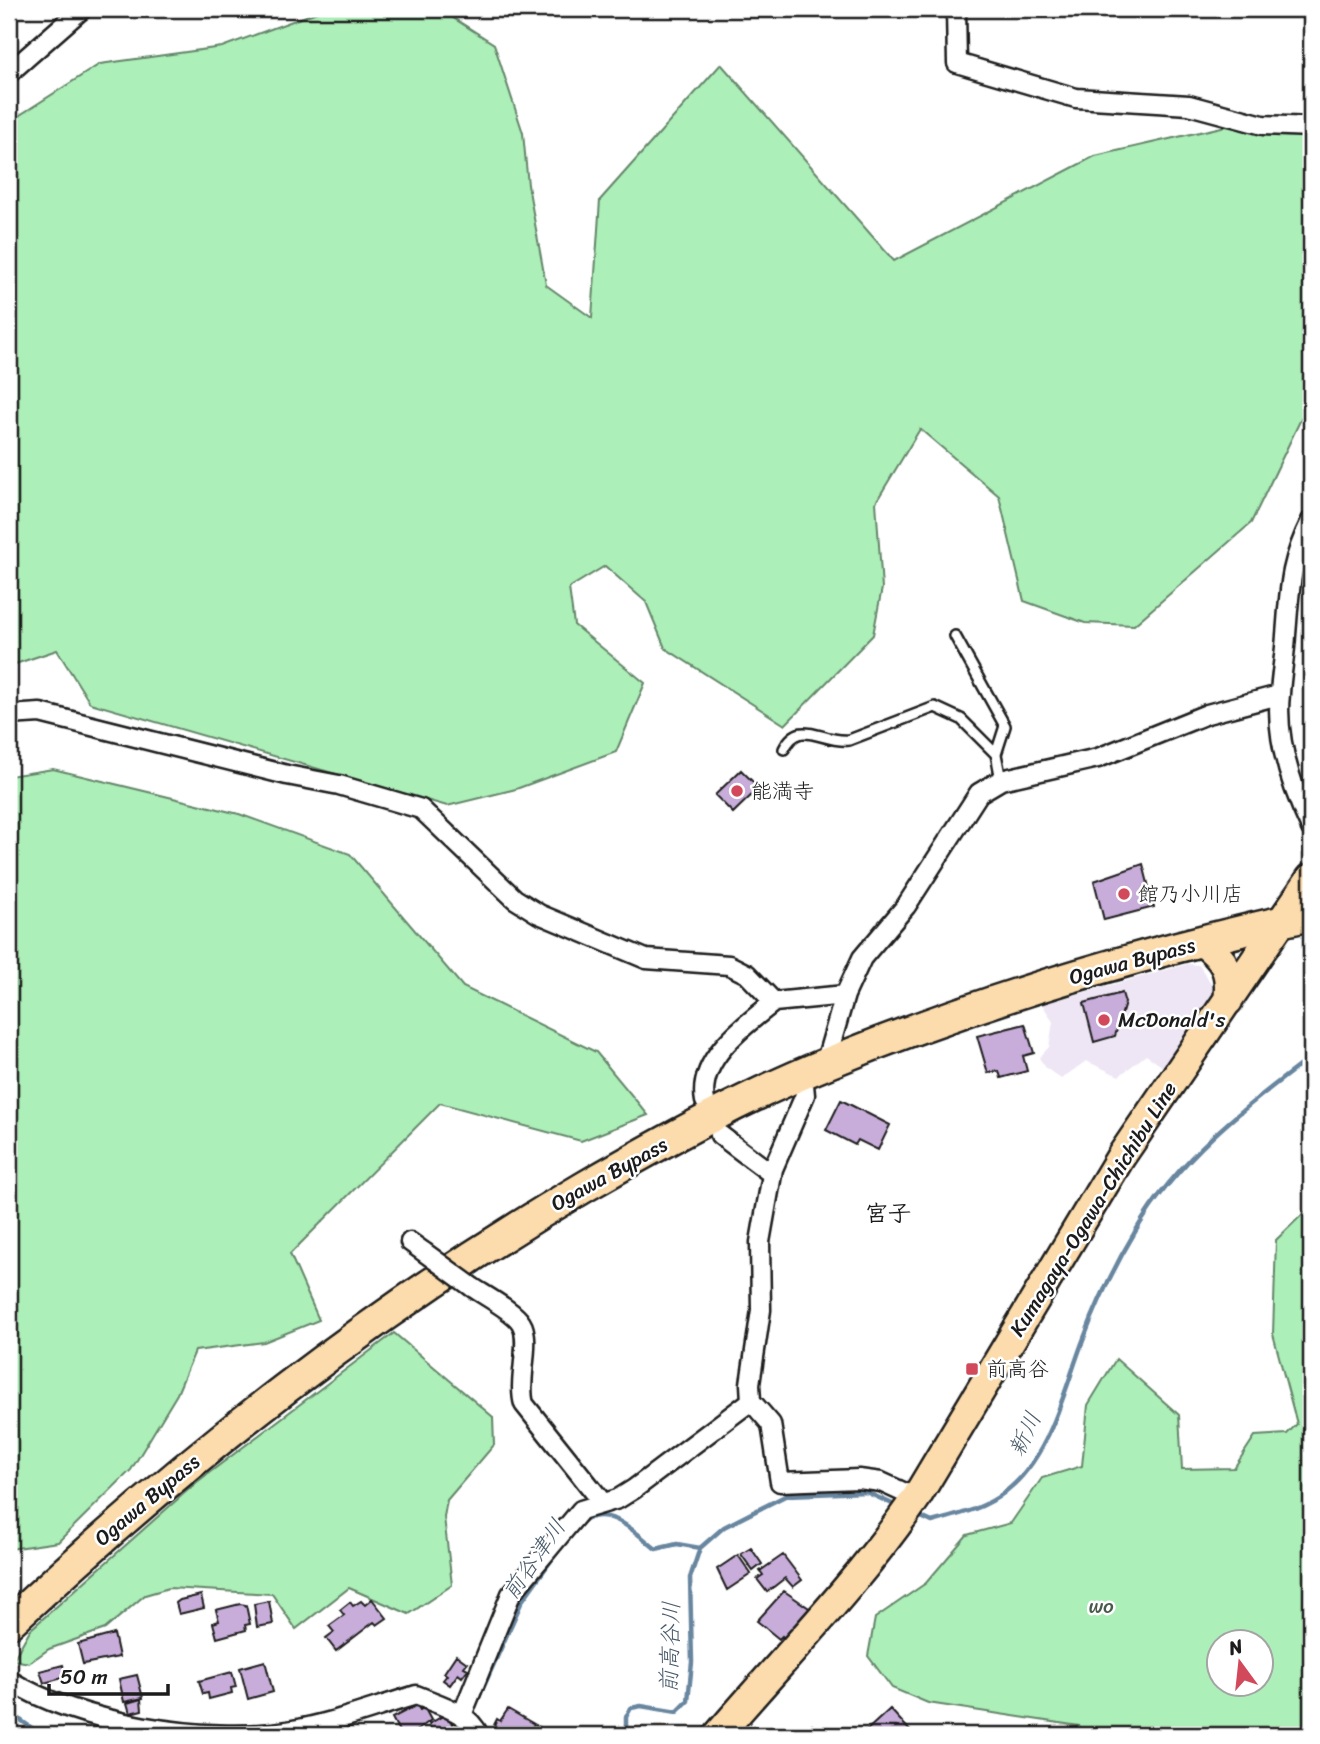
<svg xmlns="http://www.w3.org/2000/svg" width="1320" height="1744" viewBox="0 0 1320 1744" font-family="Sriracha,'Klee One',sans-serif">
<style>
.built{fill:#eee6f4}
.green{fill:#adefb8;stroke:#64866a;stroke-width:2;fill-rule:evenodd}
.lines{fill:none;stroke-linecap:round;stroke-linejoin:round}
.stream{stroke:#68869f;stroke-width:4.5}
.building{fill:#c8adda;stroke:#1c1c1c;stroke-width:2}
.service-casing{stroke:#1c1c1c;stroke-width:14}
.minor-casing{stroke:#1c1c1c;stroke-width:23}
.primary-casing{stroke:#1c1c1c;stroke-width:33}
.trunk-casing{stroke:#1c1c1c;stroke-width:35}
.service{stroke:#fff;stroke-width:9}
.minor{stroke:#fff;stroke-width:18}
.primary{stroke:#fcdcac;stroke-width:28}
.trunk{stroke:#fcdcac;stroke-width:30}
.minor-bridge-casing{stroke:#1c1c1c;stroke-width:23;stroke-linecap:butt}
.minor-bridge{stroke:#fff;stroke-width:18}
.poi-dot{fill:#d1495b;stroke:#fff;stroke-width:2.5}
.labels{text-anchor:middle;dominant-baseline:central;stroke-width:5;stroke-linejoin:round;paint-order:stroke}
.poi-label{font-size:21px;fill:#1c1c1c;stroke:#fff;text-anchor:start}
.street-label{font-size:21px;fill:#1c1c1c;stroke:#fff}
.park-label{font-size:21px;fill:#485b4b;stroke:#fff}
.neighbourhood-label{font-size:23px;font-weight:bold;fill:#1c1c1c;stroke:#fff}
.water-label{font-size:23px;font-style:italic;fill:#485a69;stroke:#fff}
</style>
<rect width="100%" height="100%" fill="#fff"/>
<filter id="ink" filterUnits="userSpaceOnUse"><feTurbulence type="fractalNoise" baseFrequency=".0143" numOctaves="2"/><feDisplacementMap in="SourceGraphic" scale="14" xChannelSelector="R" yChannelSelector="G"/><feConvolveMatrix kernelMatrix="1 2 1 2 8 2 1 2 1" color-interpolation-filters="sRGB"/></filter>
<g filter="url(#ink)">
<!-- built -->
<path class="built" d="M 1188,964 L 1199,965 L 1215,990 L 1163,1067 L 1146,1055 L 1119,1076 L 1086,1061 L 1061,1079 L 1046,1068 L 1039,1058 L 1049,1047 L 1053,1022 L 1042,1004 Z"/>
<!-- green -->
<path class="green" d="M 325,9 L 439,9 L 494,44 L 523,133 L 528,185 L 546,285 L 592,318 L 600,200 L 721,64 L 894,261 L 1095,156 L 1226,126 L 1311,132 L 1311,398 L 1251,523 L 1134,625 L 1085,623 L 1024,601 L 999,496 L 920,429 L 876,502 L 882,588 L 873,635 L 785,725 L 665,648 L 646,602 L 605,566 L 569,588 L 574,625 L 645,683 L 616,752 L 516,789 L 447,806 L 90,703 L 57,650 L 9,666 L 9,122 L 100,64 L 222,47 Z
M 53,769 L 239,814 L 350,854 L 463,987 L 596,1052 L 648,1115 L 581,1141 L 440,1103 L 290,1254 L 319,1320 L 264,1342 L 195,1351 L 177,1394 L 131,1470 L 58,1542 L 9,1549 L 9,776 Z
M 1311,1206 L 1311,1735 L 1091,1735 L 1079,1726 L 928,1703 L 892,1688 L 868,1656 L 875,1618 L 926,1583 L 967,1535 L 1011,1523 L 1042,1478 L 1082,1466 L 1088,1405 L 1116,1359 L 1179,1415 L 1182,1469 L 1234,1468 L 1255,1436 L 1287,1434 L 1297,1424 L 1273,1334 L 1276,1240 ZM 1260,1642 L 1260,1684 L 1218,1684 L 1218,1642 Z
M 394,1333 L 493,1417 L 494,1445 L 447,1500 L 444,1517 L 452,1585 L 409,1614 L 349,1588 L 296,1629 L 272,1594 L 169,1588 L 145,1595 L 105,1629 L 49,1649 L 29,1663 L 13,1660 L 30,1630 L 197,1482 Z"/>
<g class="lines">
<!-- stream -->
<path class="stream" d="M 917,1515 L 932,1522 C 957,1515 984,1509 1005,1492 C 1051,1457 1064,1389 1084,1338 C 1098,1301 1115,1265 1135,1232 C 1178,1158 1244,1107 1311,1057
M 581,1523 C 607,1502 636,1533 656,1549 L 677,1544 L 700,1548
M 9,1712 L 42,1735
M 471,1715 L 522,1601 L 558,1551
M 459,1735 L 465,1722
M 626,1735 L 626,1717 L 631,1708 L 641,1706 L 677,1712 L 688,1701 L 692,1662 L 690,1578 L 700,1548 L 724,1527 L 787,1495 L 866,1492 L 899,1507"/>
</g>
<!-- building -->
<path class="building" d="M 741,770 L 759,788 L 733,813 L 715,795 Z
M 1143,864 L 1154,907 L 1104,920 L 1094,881 Z
M 1122,993 L 1125,1003 L 1115,1036 L 1094,1042 L 1084,1003 Z
M 1025,1024 L 1034,1053 L 1023,1056 L 1027,1071 L 1001,1078 L 999,1071 L 988,1073 L 977,1036 Z
M 841,1100 L 890,1125 L 878,1150 L 858,1140 L 855,1145 L 826,1130 Z
M 751,1548 L 762,1564 L 753,1571 L 741,1554 Z
M 738,1555 L 751,1574 L 727,1590 L 717,1569 Z
M 783,1555 L 802,1580 L 793,1587 L 785,1578 L 767,1592 L 757,1579 L 763,1575 L 760,1571 Z
M 784,1591 L 812,1610 L 786,1640 L 782,1636 L 779,1639 L 757,1621 Z
M 201,1595 L 204,1608 L 179,1614 L 176,1603 L 180,1600 Z
M 372,1599 L 387,1618 L 377,1625 L 374,1622 L 336,1651 L 326,1638 L 334,1632 L 329,1626 L 344,1615 L 340,1610 L 350,1602 L 353,1606 L 361,1601 L 365,1605 Z
M 269,1601 L 273,1624 L 257,1627 L 254,1604 Z
M 240,1604 L 246,1605 L 250,1624 L 245,1625 L 246,1630 L 217,1638 L 213,1623 L 219,1621 L 216,1610 Z
M 114,1634 L 119,1657 L 83,1664 L 78,1644 Z
M 456,1655 L 467,1663 L 464,1667 L 468,1669 L 462,1677 L 458,1674 L 450,1685 L 443,1680 L 447,1675 L 444,1673 Z
M 265,1661 L 273,1692 L 248,1699 L 240,1668 Z
M 63,1665 L 66,1677 L 44,1683 L 40,1671 Z
M 232,1672 L 236,1687 L 231,1688 L 232,1693 L 209,1699 L 208,1693 L 203,1694 L 199,1681 Z
M 137,1675 L 143,1698 L 124,1702 L 119,1679 Z
M 141,1699 L 142,1710 L 130,1713 L 127,1703 Z
M 417,1705 L 420,1710 L 424,1707 L 431,1720 L 411,1735 L 401,1735 L 392,1718 Z
M 508,1709 L 534,1724 L 527,1735 L 497,1735 L 501,1729 L 494,1725 L 497,1719 L 500,1721 Z
M 890,1709 L 914,1735 L 870,1735 L 866,1731 Z
M 443,1716 L 449,1719 L 455,1728 L 443,1735 L 432,1735 L 429,1724 Z
M 536,1725 L 548,1732 L 545,1735 L 532,1732 Z
M 812,1725 L 822,1735 L 803,1734 Z"/>
<g class="lines">
<!-- service casing -->
<g class="service-casing">
<path id="service" d="M 955,636 L 1005,726 L 996,754
M 784,749 C 800,717 821,743 849,740 L 935,707 L 961,719 L 996,754 L 1001,780"/>
</g>
<!-- minor casing -->
<g class="minor-casing">
<path id="minor" d="M 956,9 L 957,63 L 1076,98 L 1189,105 L 1263,125 L 1311,127
M 9,73 L 82,9
M 1311,521 C 1289,565 1290,588 1286,635 C 1285,655 1281,674 1280,694 C 1275,738 1292,788 1311,828
M 9,715 L 40,713 L 287,775 L 339,785 L 421,809 L 515,899 L 539,914 L 646,959 L 729,965 L 747,974 L 774,1002 L 845,995
M 825,1064 L 845,995 L 862,958 L 906,906 L 979,793 L 1001,780 L 1098,758 L 1207,714 L 1279,695
M 803,1074 L 805,1095 L 773,1169 L 760,1242 L 761,1310 L 750,1384 L 751,1401 L 771,1424 L 780,1482 L 859,1479 L 881,1482 L 916,1498
M 705,1101 C 697,1059 745,1025 774,1002
M 720,1135 L 772,1174
M 410,1242 L 424,1252
M 472,1287 C 484,1295 515,1312 521,1323 C 532,1340 517,1381 524,1404 L 603,1503
M 9,1680 C 77,1723 207,1744 287,1731 C 331,1724 373,1708 416,1695 C 439,1705 468,1711 479,1735
M 462,1715 L 511,1594 L 581,1510 L 618,1499 L 634,1489 L 751,1401"/>
</g>
<!-- primary casing -->
<g class="primary-casing">
<path id="primary" d="M 1202,942 C 1225,959 1232,972 1228,1001
M 718,1735 C 785,1657 857,1584 916,1498 L 1120,1158 L 1311,878"/>
</g>
<!-- trunk casing -->
<g class="trunk-casing">
<path id="trunk" d="M 9,1623 C 188,1457 374,1310 586,1186 C 664,1141 744,1097 828,1063 C 984,999 1147,951 1311,915"/>
</g>
<!-- service -->
<use href="#service" class="service"/>
<!-- minor -->
<use href="#minor" class="minor"/>
<!-- primary -->
<use href="#primary" class="primary"/>
<!-- trunk -->
<use href="#trunk" class="trunk"/>
<!-- minor-bridge casing -->
<g class="minor-bridge-casing">
<path id="minor-bridge" d="M 424,1252 L 472,1287"/>
</g>
<!-- minor-bridge -->
<use href="#minor-bridge" class="minor-bridge"/>
</g>
</g>
<!-- markers -->
<g class="poi-dot">
<circle cx="737" cy="791" r="7"/>
<circle cx="1124" cy="894" r="7"/>
<circle cx="1104" cy="1020" r="7"/>
<rect x="965" y="1362" width="14" height="14" rx="3.5"/>
</g>
<g class="labels">
<!-- poi labels -->
<g class="poi-label">
<text x="751" y="791">能満寺</text>
<text x="1138" y="894">館乃小川店</text>
<text x="1118" y="1020">McDonald's</text>
<text x="986" y="1369">前高谷</text>
</g>
<!-- street labels -->
<g class="street-label">
<text transform="translate(1132 961) rotate(-15)">Ogawa Bypass</text>
<text transform="translate(609 1174) rotate(-29)">Ogawa Bypass</text>
<text transform="translate(1093 1209) rotate(-58)">Kumagaya-Ogawa-Chichibu Line</text>
<text transform="translate(147 1500) rotate(-40)">Ogawa Bypass</text>
</g>
<!-- park labels -->
<g class="park-label">
<text x="1101" y="1606">wo</text>
</g>
<!-- neighbourhood labels -->
<g class="neighbourhood-label">
<text x="888" y="1213">宮子</text>
</g>
<!-- water labels -->
<g class="water-label">
<text transform="translate(1025 1434) rotate(-65)">新川</text>
<text transform="translate(534 1559) rotate(-55)">前谷津川</text>
<text transform="translate(670 1647) rotate(-88)">前高谷川</text>
</g>
</g>
<!-- margin -->
<rect width="1320" height="1744" fill="none" stroke="#fff" stroke-width="35"/>
<rect x="18" y="18" width="1285" height="1709" fill="none" stroke="#1c1c1c" stroke-width="2.5" filter="url(#ink)"/>
<!-- north arrow -->
<g transform="translate(1240 1663) rotate(345)"><circle r="33" fill="#ffffff" stroke="#a4a4a4" stroke-width="2"/>
<path d="M0-5L12 26L0 18L-12 26Z" fill="#d1495b"/>
<text y="-10" font-size="19" font-weight="bold" text-anchor="middle" fill="#1c1c1c">N</text>
</g>
<!-- scale -->
<path d="M49 1684v10h119v-10" fill="none" stroke="#1c1c1c" stroke-width="3.5"/>
<text x="60" y="1684" font-size="21" fill="#1c1c1c" stroke="#ffffff" stroke-width="5" paint-order="stroke">50 m</text>
</svg>
